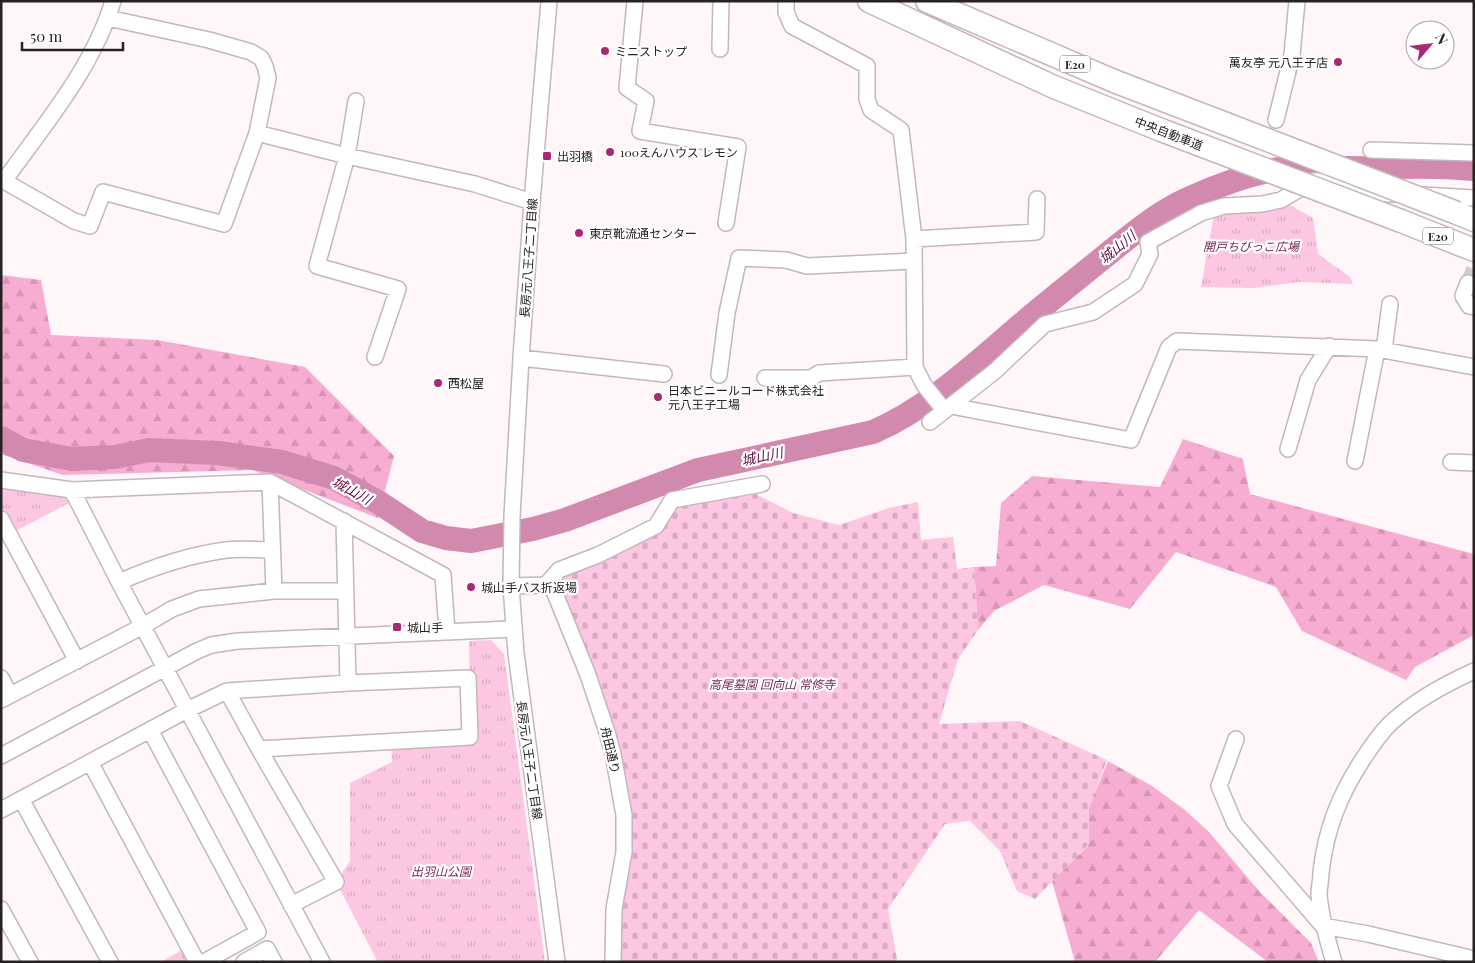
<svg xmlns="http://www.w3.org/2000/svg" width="1475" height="963" viewBox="0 0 1475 963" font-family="'Playfair Display','Noto Sans JP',serif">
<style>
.forest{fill:url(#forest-firs)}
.cemetery{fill:url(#cemetery-stones)}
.park{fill:url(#park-tufts)}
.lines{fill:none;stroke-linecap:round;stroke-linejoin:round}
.river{stroke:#d18aae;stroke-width:24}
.minor-tunnel{stroke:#d4cbcf;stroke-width:15;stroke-dasharray:15 8;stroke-linecap:butt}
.minor-casing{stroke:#c4b6bd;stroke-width:18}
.highway-casing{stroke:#c4b6bd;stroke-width:25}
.minor{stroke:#fff;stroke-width:15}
.highway{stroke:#fff;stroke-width:22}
.highway-bridge-casing{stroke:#c4b6bd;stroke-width:25;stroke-linecap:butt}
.highway-bridge{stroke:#fff;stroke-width:22}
.poi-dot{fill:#a92876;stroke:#fff;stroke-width:2}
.labels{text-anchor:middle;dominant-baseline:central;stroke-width:4.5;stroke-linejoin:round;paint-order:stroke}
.shield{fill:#fff;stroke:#676465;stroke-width:1}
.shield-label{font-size:11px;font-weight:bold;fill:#262123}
.poi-label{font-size:12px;fill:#262123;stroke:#fff;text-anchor:start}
.street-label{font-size:12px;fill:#262123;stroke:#fff}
.park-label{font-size:12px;font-style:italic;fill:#792656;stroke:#fff}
.water-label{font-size:14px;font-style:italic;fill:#651145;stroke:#fff}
</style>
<defs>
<pattern id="forest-firs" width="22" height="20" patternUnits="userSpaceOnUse" patternTransform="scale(1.25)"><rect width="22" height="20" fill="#f7add1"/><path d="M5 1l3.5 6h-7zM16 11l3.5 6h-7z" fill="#d495b3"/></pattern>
<pattern id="cemetery-stones" width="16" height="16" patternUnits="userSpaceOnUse" patternTransform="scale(1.25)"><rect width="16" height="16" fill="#fdc6e1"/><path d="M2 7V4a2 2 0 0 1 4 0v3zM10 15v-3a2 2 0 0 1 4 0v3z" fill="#d9aac1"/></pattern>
<pattern id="park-tufts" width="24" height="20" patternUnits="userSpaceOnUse" patternTransform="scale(1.25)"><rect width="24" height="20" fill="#fdc6e1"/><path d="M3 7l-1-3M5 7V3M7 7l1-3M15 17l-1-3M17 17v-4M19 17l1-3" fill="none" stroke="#d9aac1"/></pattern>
</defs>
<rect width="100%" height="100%" fill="#fff6fa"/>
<!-- forest -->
<path class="forest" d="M 1,275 L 41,280 L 51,335 L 157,340 L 305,367 L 394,456 L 378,518 L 252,470 L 63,475 L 1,454 Z
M 1183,439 L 1243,459 L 1250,494 L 1474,554 L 1474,635 L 1415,667 L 1406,680 L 1302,631 L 1276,587 L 1176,552 L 1130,609 L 1044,585 L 994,611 L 978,630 L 974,567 L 996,566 L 1001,503 L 1032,476 L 1160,487 Z
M 1108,761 L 1152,786 L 1185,810 L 1209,832 L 1259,891 L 1311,943 L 1319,962 L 1268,962 L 1199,910 L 1155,962 L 1075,962 L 1052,881 L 1088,846 L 1089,807 Z"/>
<!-- cemetery -->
<path class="cemetery" d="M 740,486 L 793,513 L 839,525 L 889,508 L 918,502 L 921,540 L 953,537 L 957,569 L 974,567 L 978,630 L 958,659 L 939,724 L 1020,721 L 1107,760 L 1089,807 L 1089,844 L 1035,899 L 1017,891 L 1000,851 L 970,821 L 945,824 L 888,909 L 897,959 L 895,962 L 613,962 L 624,852 L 613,754 L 552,579 L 607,556 L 676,502 Z"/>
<!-- park -->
<path class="park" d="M 1281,200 L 1313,218 L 1318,254 L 1350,277 L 1353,284 L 1299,282 L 1254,288 L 1201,287 L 1215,209 Z
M 1,480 L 61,488 L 69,503 L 10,534 L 1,519 Z
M 491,640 L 504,654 L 545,962 L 378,962 L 336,882 L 350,861 L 350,783 L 392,762 L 391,741 L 470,737 L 469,641 Z
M 189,946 L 197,962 L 161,962 Z"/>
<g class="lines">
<!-- river -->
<path class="river" d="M 1,438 L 23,450 L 72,459 L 115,457 L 149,450 L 218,453 L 282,462 L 334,478 L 378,502 L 422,531 L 446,538 L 471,541 L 533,529 L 565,520 L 698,470 L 873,432 C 929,408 976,363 1022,324 C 1049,301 1077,279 1104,257 C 1130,236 1157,213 1188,199 C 1214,187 1253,172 1281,169 C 1313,165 1344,169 1376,168 C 1409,166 1441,166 1474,169"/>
<!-- minor-tunnel -->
<path class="minor-tunnel" d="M 1468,283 L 1474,268"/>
<!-- minor casing -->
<g class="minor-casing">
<path id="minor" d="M 549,1 L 532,202 L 521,358 L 512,516 L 511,586 L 516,653 L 557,962
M 635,1 L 627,88 L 646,101 L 640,131 L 738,147 L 726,223
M 786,1 L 786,12 L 792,26 L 867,66 L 867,99 L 871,110 L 901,130 L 914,239 L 915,367 L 924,385 L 944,410
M 720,49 L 721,1
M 356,101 L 347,156 L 317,266 L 398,289 L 375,357
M 1276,120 L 1292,55 L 1297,1
M 257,133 L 347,156 L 475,184 L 532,202
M 1371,150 L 1474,153
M 1,180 L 4,181 C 44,125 93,68 113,1
M 4,181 L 74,221 L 90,226 L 103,192 L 224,224 L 257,133 L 268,78 L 265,66 L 261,58 L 251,52 L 209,40 L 108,18
M 1423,195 L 1474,198
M 914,239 L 1036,232 L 1037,199
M 1468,283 L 1463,296 L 1469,306 L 1474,307
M 1384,350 L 1390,304
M 521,358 L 664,374
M 719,375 L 727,313 L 739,258 L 786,260 L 807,266 L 914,261
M 765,378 L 811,378 L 819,373 L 915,367
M 951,406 L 1131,440 L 1169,347 L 1177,341 L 1377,349 L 1474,367
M 930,422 L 995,371 L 1045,324 L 1093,312 L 1135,284 L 1150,254 L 1148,242 L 1201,213 L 1224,206 L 1262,204 L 1281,200 L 1313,181 L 1330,181 L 1371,194 L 1395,194
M 1288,449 L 1308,380 L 1329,346
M 1355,461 L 1377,349
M 1451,462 L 1474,463
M 1,480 L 72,490 L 270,482 L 443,575 L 447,632
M 270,482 L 274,591
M 72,490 L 119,582 L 322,962
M 1,519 L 77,661
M 344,521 L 348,683
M 119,582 C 153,567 189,555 226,550 C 240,548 257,550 272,550
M 546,585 L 559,570 L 598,555 L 656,526 L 672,500 L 762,484
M 511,586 L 546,585 L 554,591 L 588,675 L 607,732 L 613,754 L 624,815 L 624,852 L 614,909 L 613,962
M 1,678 L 10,695
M 1,700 L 143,626 L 172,609 L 199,599 L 274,591 L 346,591
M 150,730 L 258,932 L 204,962
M 1236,739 L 1219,786 L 1235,824 L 1323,926 L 1368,934 L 1474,959
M 259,749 L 336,882 L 291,905
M 1,756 L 195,652 L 211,645 L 238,641 L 513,629
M 90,762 L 197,962
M 21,799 L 110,962
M 1,810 L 187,710 L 227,691 L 259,749 L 470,737 L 468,678 L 348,683 L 227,691
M 1,909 L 30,962
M 244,962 L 267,949 L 274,962
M 1334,962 C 1327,939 1321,918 1319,895 C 1319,888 1321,880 1321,872 C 1326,829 1339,796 1363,759 C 1372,746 1381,731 1393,721 C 1417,699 1445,684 1474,671"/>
</g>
<!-- highway casing -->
<g class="highway-casing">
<path id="highway" d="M 869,1 L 1054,87 L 1161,130
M 927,1 L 1114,81 L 1226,124
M 1457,213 L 1474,220
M 1401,221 L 1474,250"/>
</g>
<!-- minor -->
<use href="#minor" class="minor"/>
<!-- highway -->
<use href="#highway" class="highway"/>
<!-- highway-bridge casing -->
<g class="highway-bridge-casing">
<path id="highway-bridge" d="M 1226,124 L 1457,213
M 1161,130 L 1401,221"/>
</g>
<!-- highway-bridge -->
<use href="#highway-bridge" class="highway-bridge"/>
</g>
<!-- markers -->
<g class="poi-dot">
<circle cx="605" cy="51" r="5"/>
<circle cx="1338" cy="62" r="5"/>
<circle cx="610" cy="152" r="5"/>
<rect x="542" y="151" width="10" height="10" rx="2.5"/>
<circle cx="579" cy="233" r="5"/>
<circle cx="438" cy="383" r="5"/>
<circle cx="658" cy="397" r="5"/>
<circle cx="471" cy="587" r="5"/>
<rect x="392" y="622" width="10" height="10" rx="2.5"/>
</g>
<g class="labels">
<!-- shield labels -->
<g class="shield">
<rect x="1060" y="55.5" width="30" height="17" rx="4"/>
<rect x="1423" y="227.5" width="30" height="17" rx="4"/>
</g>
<g class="shield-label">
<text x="1075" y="64">E20</text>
<text x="1438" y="236">E20</text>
</g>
<!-- poi labels -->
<g class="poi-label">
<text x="615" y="51">ミニストップ</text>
<text x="1328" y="62" text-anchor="end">萬友亭 元八王子店</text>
<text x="620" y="152">100えんハウス レモン</text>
<text x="557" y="156">出羽橋</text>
<text x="589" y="233">東京靴流通センター</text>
<text x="448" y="383">西松屋</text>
<text x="668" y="390">日本ビニールコード株式会社<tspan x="668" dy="14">元八王子工場</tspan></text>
<text x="481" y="587">城山手バス折返場</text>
<text x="407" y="627">城山手</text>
</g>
<!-- street labels -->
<g class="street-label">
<text transform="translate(1169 133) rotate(21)">中央自動車道</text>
<text transform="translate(528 258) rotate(-86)">長房元八王子二丁目線</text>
<text transform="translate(611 750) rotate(77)">舟田通り</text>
<text transform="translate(530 760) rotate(82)">長房元八王子二丁目線</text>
</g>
<!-- park labels -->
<g class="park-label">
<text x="1251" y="246">開戸ちびっこ広場</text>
<text x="772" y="684">高尾墓園 回向山 常修寺</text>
<text x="441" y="871">出羽山公園</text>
</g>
<!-- water labels -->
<g class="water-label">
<text transform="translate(1117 247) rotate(-39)">城山川</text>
<text transform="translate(762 456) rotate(-12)">城山川</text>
<text transform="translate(352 490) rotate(29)">城山川</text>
</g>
</g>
<!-- border -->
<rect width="1475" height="963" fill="none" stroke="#262123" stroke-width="5"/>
<!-- north arrow -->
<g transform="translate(1430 45) rotate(62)"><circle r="24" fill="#ffffff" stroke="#a8a6a7"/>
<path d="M0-4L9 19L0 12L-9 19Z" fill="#a92876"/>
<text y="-8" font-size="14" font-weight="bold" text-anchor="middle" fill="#262123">N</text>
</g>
<!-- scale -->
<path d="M22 42v8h101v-8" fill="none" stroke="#262123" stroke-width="2.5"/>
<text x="30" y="42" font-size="15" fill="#262123" stroke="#ffffff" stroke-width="4" paint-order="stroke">50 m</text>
</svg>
